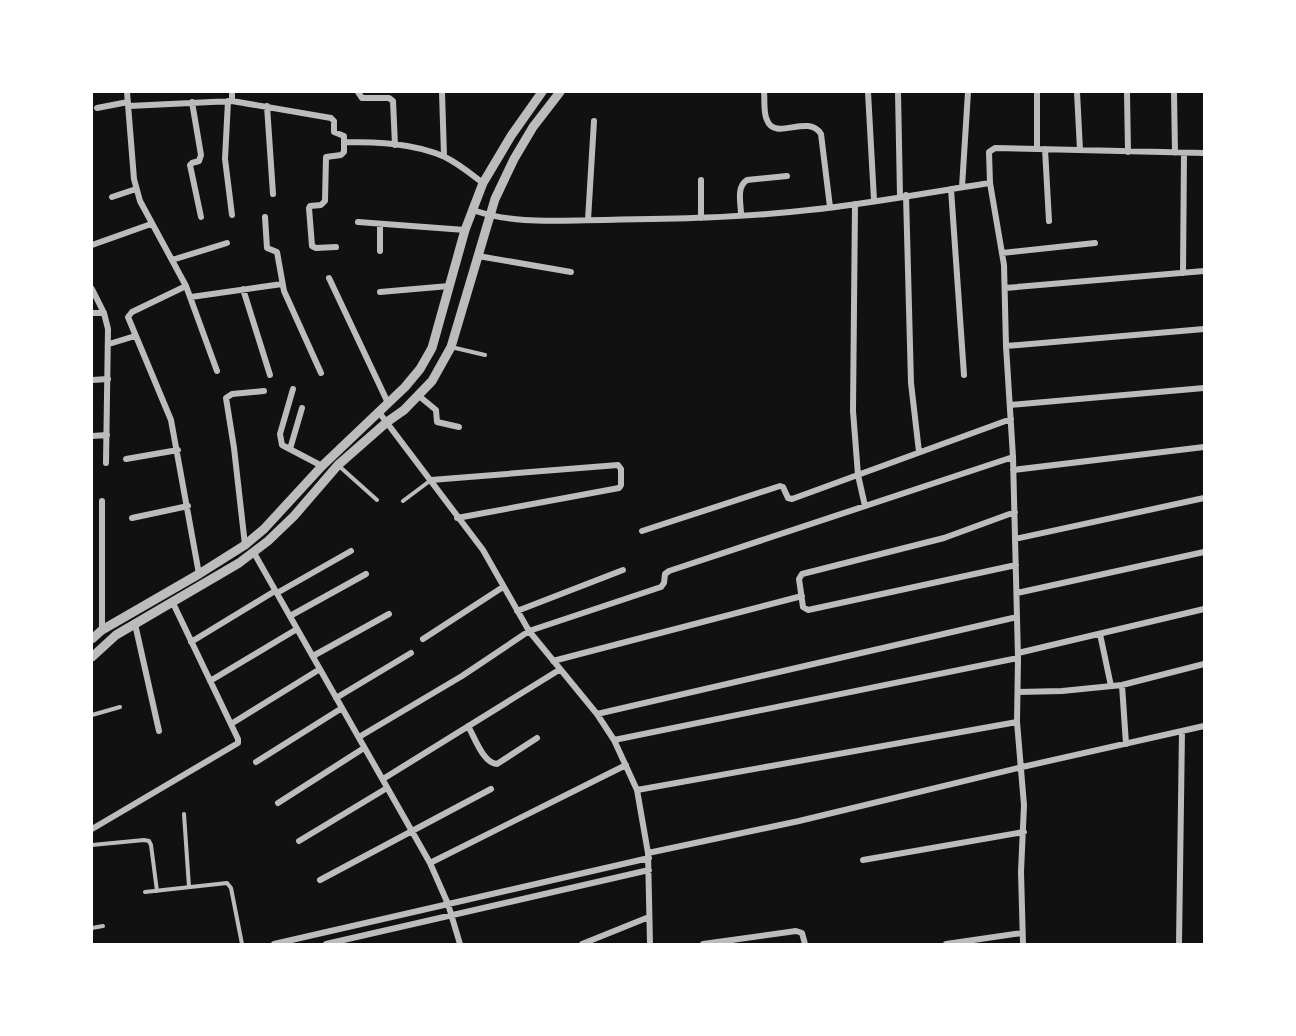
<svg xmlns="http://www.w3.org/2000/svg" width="1296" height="1036" viewBox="0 0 1296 1036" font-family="'PT Sans',sans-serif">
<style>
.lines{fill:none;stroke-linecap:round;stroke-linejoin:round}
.service{stroke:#bcbcbc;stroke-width:4}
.minor{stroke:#bcbcbc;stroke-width:6}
.tertiary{stroke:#bcbcbc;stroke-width:9}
</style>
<rect width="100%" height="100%" fill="#111"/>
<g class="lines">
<!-- service -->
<path class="service" d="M 451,347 L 485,355
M 339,466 L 377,500
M 403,501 L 431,480
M 92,715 L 120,707
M 184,814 L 189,887
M 92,845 L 144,840 L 149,841 L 151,845 L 157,891
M 145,892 L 227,883 L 231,888 L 242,944
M 92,928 L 103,926"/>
<!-- minor -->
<path class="minor" d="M 127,92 L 134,179 L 140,201 L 186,286 L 217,371
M 232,92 L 232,101
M 358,92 L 362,98 L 389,98 L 393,101 L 395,145
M 442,92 L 444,156
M 764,92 C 765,100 763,112 767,120 C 775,142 808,113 821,134 L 830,207
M 868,92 L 874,200
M 898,92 L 900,196
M 1077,92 L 1080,150
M 1127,92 L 1128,152
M 1174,92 L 1175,153
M 228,101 L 225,159 L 232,215
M 192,102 L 201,155 L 199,161 L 192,163 L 190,165 L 201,217
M 129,106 L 232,101 L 331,118 L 334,121 L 334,132 L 344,136 L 344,152 L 341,155 L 326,157 L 325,201 L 321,205 L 310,206 L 309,208 L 312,246 L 316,248 L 336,247
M 267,106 L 273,194
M 97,108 L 128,102
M 344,142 C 377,142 414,143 445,157 C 459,164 471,174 483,183
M 1037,149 L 1037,92
M 1045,149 L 1049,221
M 701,180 L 701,218
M 962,187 L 968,92
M 951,189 L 964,375
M 906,195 L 911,383 L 919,452
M 112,197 L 136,189
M 855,204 L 853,411 L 858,475 L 865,506
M 473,210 C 515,225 560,220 604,220 C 672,219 741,218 809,210 C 869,204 930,192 990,183
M 741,215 C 741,203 736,187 747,180 L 787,176
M 265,217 L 267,248 L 277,252 L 284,291 L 321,373
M 588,220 L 594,121
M 358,222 L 465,230
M 380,224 L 380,251
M 92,245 L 151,224
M 1002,253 L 1095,243
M 478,256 L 571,272
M 172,260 L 227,243
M 1183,273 L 1184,153
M 329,278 L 388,403
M 186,286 L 132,312 L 128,317 L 171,420 L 199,574
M 1005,288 L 1204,271
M 92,289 L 104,313 L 108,329 L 106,463
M 243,289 L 270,375
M 380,292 L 449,286
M 191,297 L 282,284
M 92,313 L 104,313
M 109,344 L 135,336
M 1006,346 L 1204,329
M 92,380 L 108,379
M 293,389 L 280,434 L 282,445 L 322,466
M 419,396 L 436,410 L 437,422 L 459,427
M 1010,405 L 1204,388
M 378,411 L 483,550 L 529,631 L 597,714 L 614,740 L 637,790 L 648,853 L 650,944
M 92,436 L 107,435
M 290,449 L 302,408
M 126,459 L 178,450
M 1013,470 L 1204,447
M 431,480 L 618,465 L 621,469 L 621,485 L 619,488 L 457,518
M 1015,512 L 944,538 L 802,574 L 799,579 L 803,607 L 808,610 L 1016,565
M 132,518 L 188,506
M 642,531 L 780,486 L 783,487 L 788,498 L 792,499 L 1011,419
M 1015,539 L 1204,498
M 245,545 L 234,448 L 226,398 L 232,394 L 264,391
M 254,553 L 430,863 L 448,904 L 460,944
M 277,593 L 351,551
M 1017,593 L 1204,552
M 517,611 L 623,570
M 290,616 L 366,574
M 135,624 L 159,731
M 102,630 L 102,501
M 1100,634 L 1111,686
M 423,639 L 503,587
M 191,642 L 275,591
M 1018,653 L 1204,609
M 313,656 L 389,614
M 553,661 L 802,596
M 210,681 L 297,629
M 1122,685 L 1126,744
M 1018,692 L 1062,691 L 1122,685 L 1204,664
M 336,698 L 411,653
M 597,714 L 1017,617
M 231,724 L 320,669
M 468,726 C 475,738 483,763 497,764 L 537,738
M 359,737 L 462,676 L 529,631 L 661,587 L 664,583 L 665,574 L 669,571 L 1013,457
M 614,740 L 1018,658
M 256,762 L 342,708
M 383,779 L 559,670
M 637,790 L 1017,722
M 278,803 L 364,748
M 92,829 L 238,743 L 238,739 L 172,601
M 299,841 L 387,788
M 648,853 L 799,821 L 1022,767 L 1204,726
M 863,860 L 1024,832
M 430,863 L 626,765
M 320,880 L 491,789
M 274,944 L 649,858
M 326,944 L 649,870
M 582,944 L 649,917
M 703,944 L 796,931 L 802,933 L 805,944
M 946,944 L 1022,933
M 1023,944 L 1021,872 L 1024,805 L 1017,722 L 1018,658 L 1013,457 L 1006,346 L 1004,265 L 990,183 L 989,152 L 995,148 L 1204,153
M 1179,944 L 1182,731"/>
<!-- tertiary -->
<path class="tertiary" d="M 92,639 L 102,630 L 199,574 L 245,545 L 264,529 L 322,466 L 405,387 L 420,369 L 432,348 L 465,230 L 483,183 L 511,136 L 542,92
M 92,657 L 116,635 L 239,563 L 268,541 L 294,516 L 338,465 L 387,422 L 404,410 L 432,381 L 451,347 L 495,199 L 514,159 L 533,127 L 560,92"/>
</g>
<!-- border -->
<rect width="1296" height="1036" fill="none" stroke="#ffffff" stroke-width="186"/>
</svg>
